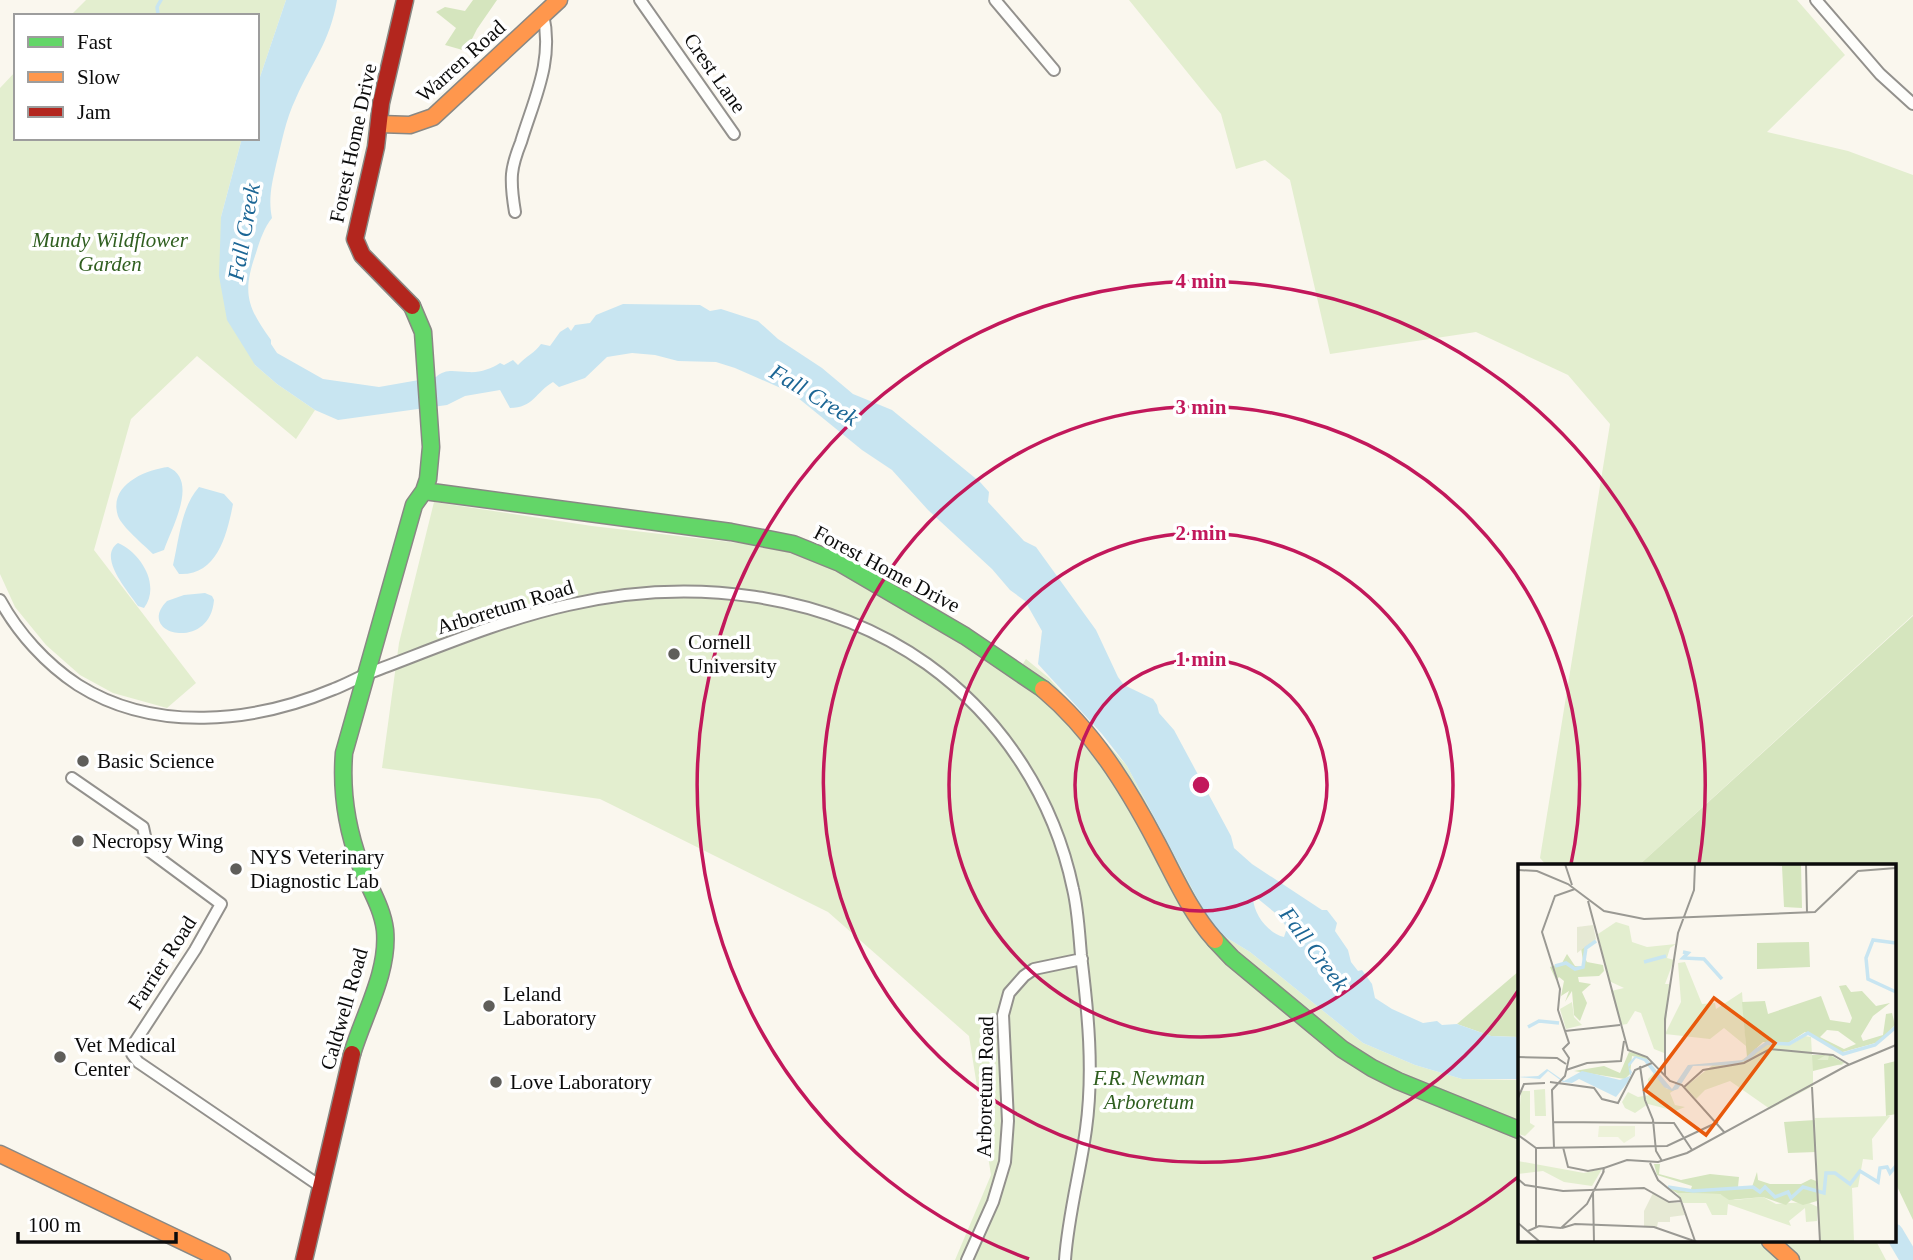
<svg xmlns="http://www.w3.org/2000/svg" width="1913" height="1260" viewBox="0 0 1913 1260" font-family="'Times New Roman',serif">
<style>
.green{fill:#e3eecf}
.forest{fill:#d5e5be}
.water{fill:#c8e5f1;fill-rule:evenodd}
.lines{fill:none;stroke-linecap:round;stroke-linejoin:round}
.stream{stroke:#c8e5f1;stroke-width:3.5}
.river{stroke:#c8e5f1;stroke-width:19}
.street-casing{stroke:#93918d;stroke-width:14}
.fast-casing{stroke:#898884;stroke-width:19}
.slow-casing{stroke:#898884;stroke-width:19}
.jam-casing{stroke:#898884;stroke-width:19}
.street{stroke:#fefefc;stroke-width:10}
.fast{stroke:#63d668;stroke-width:16}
.slow{stroke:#ff974d;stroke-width:16}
.jam{stroke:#b3261e;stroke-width:16}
.ring{fill:none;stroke:#c2185b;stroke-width:3.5}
.poi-dot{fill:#5f5e5a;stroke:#fff;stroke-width:2.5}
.labels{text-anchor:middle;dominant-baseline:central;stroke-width:7;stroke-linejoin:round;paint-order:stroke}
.street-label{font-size:21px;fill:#0b0b0b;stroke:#fff}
.park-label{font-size:21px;font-style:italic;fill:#305f20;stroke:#fff}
.poi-label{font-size:21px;fill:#0b0b0b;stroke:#fff;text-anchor:start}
.water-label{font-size:23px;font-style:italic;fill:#1c6695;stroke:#fff}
.inset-river{fill:none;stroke:#c8e5f1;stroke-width:3.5}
.inset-road{fill:none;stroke:#9a9993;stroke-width:2}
.view{fill:#e8590c;fill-opacity:0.15;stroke:#e8590c;stroke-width:3.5}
.inset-edge{fill:none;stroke:#0b0b0b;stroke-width:3.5}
.centre{fill:#c2185b;stroke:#fff;stroke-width:3.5}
.ring-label{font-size:21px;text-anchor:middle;font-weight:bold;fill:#c2185b;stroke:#fff;stroke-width:7;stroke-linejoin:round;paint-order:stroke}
</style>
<rect width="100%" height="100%" fill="#faf7ee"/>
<!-- green -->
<path class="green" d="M 86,0 L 286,0 L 257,86 L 257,16 L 70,16 Z
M 1129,0 L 1797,0 L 1845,55 L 1767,132 L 1848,151 L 1913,175 L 1913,615 L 1638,866 L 1547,866 L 1540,858 L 1610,424 L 1568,375 L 1476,332 L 1330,354 L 1290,180 L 1265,160 L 1236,169 L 1221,114 Z
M 16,71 L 16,138 L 242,138 L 221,217 L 255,365 L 277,384 L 315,410 L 296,439 L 197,356 L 131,419 L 94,550 L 196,683 L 167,708 L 113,693 L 80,675 L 46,645 L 15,607 L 0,574 L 0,88 Z
M 434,502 L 592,526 L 772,547 L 802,554 L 832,568 L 957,641 L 1013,679 L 1026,659 L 1049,678 L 1127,766 L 1207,917 L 1222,935 L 1250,952 L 1363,1043 L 1415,1065 L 1462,1079 L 1519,1080 L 1519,1241 L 1876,1241 L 1886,1260 L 955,1260 L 991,1175 L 969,1036 L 828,912 L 600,799 L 382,768 L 399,643 Z"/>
<!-- forest -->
<path class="forest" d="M 473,0 L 497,0 L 477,29 L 466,51 L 445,45 L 456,28 L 436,12 L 445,7 L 465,11 Z
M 1913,616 L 1913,1220 L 1894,1180 L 1894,866 L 1638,866 Z
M 1519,971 L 1519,1037 L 1491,1036 L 1457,1024 Z"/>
<!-- water -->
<path class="water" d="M 286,0 L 337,0 C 330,42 312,62 296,98 C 285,121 282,142 276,165 C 272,183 268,199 272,218 C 264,228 260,240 256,253 C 242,293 247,307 271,340 L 271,344 L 277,353 L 323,379 L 379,387 L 436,377 C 446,368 456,372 468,372 C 479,373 491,369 500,363 L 504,365 L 513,360 L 518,365 C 526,356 535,353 541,344 L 550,346 L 560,332 L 568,327 L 571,331 L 575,325 L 590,323 L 596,315 L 623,304 L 700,305 L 710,311 L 721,309 L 758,321 L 778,339 L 822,368 L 853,394 L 892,410 L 980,482 L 989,492 L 988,502 L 1024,541 L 1036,547 L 1096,630 L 1118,677 L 1124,685 L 1153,699 L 1157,705 L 1159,713 L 1174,730 L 1231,836 L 1234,848 L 1252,864 L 1322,910 L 1327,910 L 1337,923 L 1335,931 L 1348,950 L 1351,962 L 1358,971 L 1362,970 L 1372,984 L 1375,998 L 1392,1009 L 1423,1023 L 1437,1021 L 1442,1025 L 1457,1024 L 1491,1036 L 1519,1037 L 1519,1079 L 1462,1079 L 1415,1065 L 1363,1043 L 1250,952 L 1222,935 L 1207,917 L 1127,766 L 1102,734 L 1038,664 L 1042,631 L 1025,601 L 1010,590 L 992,569 L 928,510 L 892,470 L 862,450 L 792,393 L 735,368 L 716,362 L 678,361 L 655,355 L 632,353 L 607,357 L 585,378 L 559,387 L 553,382 C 536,392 533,408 510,408 L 500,390 L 465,396 L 447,405 L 338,420 L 315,410 L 277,384 L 255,365 L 227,320 L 219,276 L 221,217 L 242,138 L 257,138 L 257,86 ZM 1253,898 L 1257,898 L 1279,916 L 1287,928 L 1284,937 C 1268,933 1254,915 1253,898 Z
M 168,467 C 199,480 172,527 164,550 L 153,554 C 144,545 122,527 118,516 C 108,485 145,470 168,467 Z
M 199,487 L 224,494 L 233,504 C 227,535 217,576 179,574 L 173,565 C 179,540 181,507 199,487 Z
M 118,543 C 141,553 161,585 144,608 L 138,606 C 128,591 97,557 118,543 Z
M 205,593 L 212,596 L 214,600 C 210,653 134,634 167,601 L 184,595 Z"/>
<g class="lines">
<!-- stream -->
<path class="stream" d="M 155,16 L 158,14 L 157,7 L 161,0"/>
<!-- river -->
<path class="river" d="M 1894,1233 L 1910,1260"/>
<!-- street casing -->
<g class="street-casing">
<path id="street" d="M 640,0 L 734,134
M 995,0 L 1054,70
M 1816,0 L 1880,74 L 1913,104
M 515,212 C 513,200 511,187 512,174 C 513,163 517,152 521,142 C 534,99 554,61 543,14
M 0,600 C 18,633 46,664 78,685 C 154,733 253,723 334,689 C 347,684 359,677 372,672 C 436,648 501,620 568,605 C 689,577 824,591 927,664 C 1002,718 1054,798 1073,889 C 1078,910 1079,933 1081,955 C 1088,1012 1094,1071 1086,1129 C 1080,1173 1068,1216 1065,1260
M 72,778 L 143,827 L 148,850 L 221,904 L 195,950 L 133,1045 L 132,1054 L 138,1062 L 320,1186
M 967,1260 L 993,1202 L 1005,1162 L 1008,1121 L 1003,1015 L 1009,993 L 1024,976 L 1034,969 L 1082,959"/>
</g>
<!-- fast casing -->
<g class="fast-casing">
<path id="fast" d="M 424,491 L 731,532 L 793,544 L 840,563 L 965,636 L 1043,689
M 1215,940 L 1232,958 L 1342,1049 L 1372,1068 L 1398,1081 L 1519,1130
M 352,1054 C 364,1014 389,972 385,930 C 382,906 368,886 360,864 C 347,829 341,791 344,753 L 414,505 L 424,491 L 428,479 L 431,447 L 423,332 L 412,306"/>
</g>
<!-- slow casing -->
<g class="slow-casing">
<path id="slow" d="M 379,124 L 410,125 L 433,117 L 559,0
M 1043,689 C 1093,731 1127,786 1157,843 C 1175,877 1190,912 1215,940
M 0,1154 L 222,1260
M 1770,1241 L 1791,1260"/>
</g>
<!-- jam casing -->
<g class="jam-casing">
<path id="jam" d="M 405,0 L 381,103 L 376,147 L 355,239 L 362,255 L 412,306
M 304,1260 L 352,1054"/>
</g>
<!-- street -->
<use href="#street" class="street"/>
<!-- fast -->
<use href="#fast" class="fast"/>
<!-- slow -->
<use href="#slow" class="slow"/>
<!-- jam -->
<use href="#jam" class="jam"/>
</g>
<!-- distance rings -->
<g class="ring">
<circle cx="1201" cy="785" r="126"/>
<circle cx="1201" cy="785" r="252"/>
<path d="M1518 991A378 378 0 1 1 1571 864"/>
<path d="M1518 1177A504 504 0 0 1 1373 1259M1029 1259A504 504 0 1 1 1699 864"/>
</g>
<!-- markers -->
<g class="poi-dot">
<circle cx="674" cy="654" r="7"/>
<circle cx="83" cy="761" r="7"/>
<circle cx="78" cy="841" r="7"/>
<circle cx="236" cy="869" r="7"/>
<circle cx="489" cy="1006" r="7"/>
<circle cx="60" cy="1057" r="7"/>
<circle cx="496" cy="1082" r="7"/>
</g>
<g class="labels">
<!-- street labels -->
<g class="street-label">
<text transform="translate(461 61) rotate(-42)">Warren Road</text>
<text transform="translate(715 73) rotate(55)">Crest Lane</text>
<text transform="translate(353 143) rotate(-78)">Forest Home Drive</text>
<text transform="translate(887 569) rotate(28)">Forest Home Drive</text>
<text transform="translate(505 607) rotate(-17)">Arboretum Road</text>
<text transform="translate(162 963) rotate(-57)">Farrier Road</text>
<text transform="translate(344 1009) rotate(-74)">Caldwell Road</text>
<text transform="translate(985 1087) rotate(-89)">Arboretum Road</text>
</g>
<!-- park labels -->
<g class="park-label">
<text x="110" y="240">Mundy Wildflower<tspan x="110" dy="24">Garden</tspan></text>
<text x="1149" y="1078">F.R. Newman<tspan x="1149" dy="24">Arboretum</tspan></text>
</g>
<!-- poi labels -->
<g class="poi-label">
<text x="688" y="642">Cornell<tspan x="688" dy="24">University</tspan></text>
<text x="97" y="761">Basic Science</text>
<text x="92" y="841">Necropsy Wing</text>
<text x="250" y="857">NYS Veterinary<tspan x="250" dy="24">Diagnostic Lab</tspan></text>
<text x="503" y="994">Leland<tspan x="503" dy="24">Laboratory</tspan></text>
<text x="74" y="1045">Vet Medical<tspan x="74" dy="24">Center</tspan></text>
<text x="510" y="1082">Love Laboratory</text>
</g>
<!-- water labels -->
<g class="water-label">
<text transform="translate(244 232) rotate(-80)">Fall Creek</text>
<text transform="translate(814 395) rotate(31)">Fall Creek</text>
<text transform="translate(1314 949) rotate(53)">Fall Creek</text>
</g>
</g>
<!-- overview -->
<g transform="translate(1518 864)">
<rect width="378" height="378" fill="#faf7ee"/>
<path d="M 98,58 L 111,62 L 114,78 L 129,83 L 158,80 L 152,84 L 149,94 L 156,96 L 147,120 L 151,120 L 146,189 L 136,185 L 123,149 L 117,147 L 109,160 L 103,161 L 93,127 L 106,124 L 91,117 L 80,70 ZM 167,98 L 184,140 L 197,139 L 198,145 L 224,128 L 228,182 L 206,164 L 192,175 L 147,170 L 163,138 L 160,99 ZM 54,138 L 56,153 L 64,161 L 48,165 L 42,145 ZM 287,172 L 293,173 L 294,191 L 314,191 L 325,201 L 295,202 L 295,222 L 252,245 L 212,217 L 187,226 L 178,235 L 167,223 L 196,200 L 216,201 L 247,181 L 272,181 ZM 136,209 L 149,225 L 158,225 L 152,229 L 157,241 L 167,243 L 157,247 L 130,240 L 117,249 L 107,244 L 104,238 L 110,228 L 120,233 L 132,231 L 130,215 ZM 27,225 L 28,252 L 17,252 L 16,226 ZM 3,227 L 12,227 L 12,259 L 17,262 L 7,272 L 0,270 ZM 372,252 L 354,275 L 355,296 L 345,295 L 340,323 L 334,324 L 336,378 L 302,378 L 297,254 ZM 0,297 L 66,309 L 84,305 L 74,322 L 46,318 L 25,307 L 0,310 ZM 159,329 L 202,330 L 217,336 L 245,333 L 258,340 L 289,338 L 300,343 L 299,357 L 288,358 L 287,344 L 271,357 L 273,362 L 210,340 L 209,351 L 194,351 L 188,339 L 165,339 Z" fill="#e3eecf"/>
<path d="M 242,0 L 283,0 L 284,44 L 266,43 L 264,2 ZM 78,75 L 68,83 L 66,92 L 69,98 L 85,101 L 86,107 L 81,112 L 60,113 L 61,118 L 73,120 L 64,128 L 69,139 L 62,157 L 56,151 L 54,127 L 47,138 L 51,127 L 43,132 L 46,117 L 41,113 L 38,116 L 32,103 L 44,99 L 49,90 L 57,102 L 66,103 L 63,84 ZM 291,78 L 292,103 L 239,105 L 239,79 ZM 328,121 L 333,128 L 344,127 L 358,142 L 372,139 L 355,152 L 343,172 L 345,177 L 365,171 L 368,150 L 374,149 L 377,161 L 361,178 L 321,189 L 287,168 L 270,179 L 245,178 L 229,193 L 224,138 L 247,137 L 250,150 L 303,132 L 312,156 L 332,159 L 334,154 L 321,122 ZM 309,166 L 320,167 L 338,180 L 326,185 L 302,173 ZM 111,188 L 122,190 L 132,196 L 114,192 L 112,210 L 107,215 L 56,207 L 86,202 L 102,209 ZM 294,191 L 308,191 L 299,196 L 310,196 L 311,191 L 327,199 L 295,207 ZM 378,197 L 378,250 L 368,252 L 366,200 ZM 297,256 L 298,288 L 270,289 L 266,258 ZM 136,300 L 142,300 L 141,310 L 163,316 L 192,310 L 221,313 L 220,323 L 234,323 L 239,308 L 240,316 L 252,320 L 283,320 L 293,315 L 298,317 L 299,337 L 285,341 L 273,336 L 268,341 L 245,333 L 211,336 L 202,330 L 159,329 L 150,324 L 172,328 L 174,322 L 139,311 Z" fill="#d5e5be" fill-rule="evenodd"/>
<path d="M 75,61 L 78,75 L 59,89 L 59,63 ZM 135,329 L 150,338 L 163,339 L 167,351 L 152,353 L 152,358 L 140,358 L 139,363 L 126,362 L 126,347 Z" fill="#e6e9d4"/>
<path d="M 81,262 L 117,262 L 117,272 L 106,279 L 100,273 L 80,273 Z" fill="#edf2d9"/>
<path d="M 238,184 L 244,184 L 232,195 L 216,201 L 175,202 L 160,225 L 154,227 L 146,223 L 126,197 L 118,194 L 111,203 L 114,208 L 110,218 L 98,233 L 61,215 L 54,219 L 45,218 L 30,207 L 22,215 L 0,213 L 20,212 L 29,205 L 46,217 L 64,207 L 102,216 L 112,212 L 110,200 L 117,192 L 129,195 L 154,225 L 170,201 L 225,196 Z" fill="#c8e5f1"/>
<path class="inset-river" d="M 378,79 L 355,76 L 348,94 L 350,115 L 378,128M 165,88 L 170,89 L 165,94 L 186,95 L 204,115M 126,98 L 148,92M 37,102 L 48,99 L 57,105 L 65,103 L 68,84 L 78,77M 10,163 L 21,157 L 41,159M 239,186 L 249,179 L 271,180 L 290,169 L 325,190 L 357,181 L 378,163M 150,323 L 175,327 L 235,323 L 242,328 L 247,323 L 257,333 L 270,328 L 273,334 L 285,323 L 306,329 L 308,309 L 317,309 L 332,320 L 342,307 L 360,318 L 362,304 L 369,303 L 372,309 L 378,302"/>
<path class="inset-road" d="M 47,0 L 54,21M 288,0 L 289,49M 0,6 L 19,7 L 50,20 L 86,47 L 126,55 L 297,48 L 340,7 L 378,4M 70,37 L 110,186 L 129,193 L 152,217 L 164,221 L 207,269M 47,167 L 102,161M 0,193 L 39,194 L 48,200M 122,202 L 127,236 L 135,256 L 138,287 L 144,297M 48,206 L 69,199 L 103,197 L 106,177M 147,212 L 147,155 L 160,69 L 176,26 L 177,0M 32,218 L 76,224 L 84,235 L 100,239 L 117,206 L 134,199M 166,223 L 185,206 L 226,199 L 252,185 L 315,191 L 332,201M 294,223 L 302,378M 0,234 L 6,220 L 27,219M 35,258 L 156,259 L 174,286M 0,271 L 18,284 L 149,282 L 200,258M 45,283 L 50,303 L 70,307 L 86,304M 18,284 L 18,363M 36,284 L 34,226 L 47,212 L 51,194 L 45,185 L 51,179 L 40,146 L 42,125 L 24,68 L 37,32 L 57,25M 132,299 L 140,316 L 162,334 L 177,377M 85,309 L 86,304 L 109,296 L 140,298 L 169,289 L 328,202 L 378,181M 0,315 L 7,321 L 45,327 L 126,324 L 151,338 L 163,337M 75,329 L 76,378M 0,359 L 22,378M 44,364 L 57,360 L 136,363 L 179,378M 10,367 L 21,362 L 43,364 L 69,340 L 86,307"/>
<path class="view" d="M 196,134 L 257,179 L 188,271 L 127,226 Z"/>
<rect width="378" height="378" class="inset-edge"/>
</g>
<circle cx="1201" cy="785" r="10" class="centre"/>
<g class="ring-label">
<text x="1201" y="288">4 min</text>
<text x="1201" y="414">3 min</text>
<text x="1201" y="540">2 min</text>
<text x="1201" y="666">1 min</text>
</g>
<!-- legend -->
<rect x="14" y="14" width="245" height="126" fill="#ffffff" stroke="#9d9d9d" stroke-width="2"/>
<rect x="28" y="37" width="35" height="10" fill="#63d668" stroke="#9d9d9d" stroke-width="2"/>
<text x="77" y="49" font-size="21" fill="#0b0b0b">Fast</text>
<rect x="28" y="72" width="35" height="10" fill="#ff974d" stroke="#9d9d9d" stroke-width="2"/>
<text x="77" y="84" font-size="21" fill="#0b0b0b">Slow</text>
<rect x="28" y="107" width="35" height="10" fill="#b3261e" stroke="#9d9d9d" stroke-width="2"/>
<text x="77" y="119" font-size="21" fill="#0b0b0b">Jam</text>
<!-- scale -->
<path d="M18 1232v10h158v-10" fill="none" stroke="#0b0b0b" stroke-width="3.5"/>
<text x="28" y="1232" font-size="21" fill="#0b0b0b" stroke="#ffffff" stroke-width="5" paint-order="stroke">100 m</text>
</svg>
